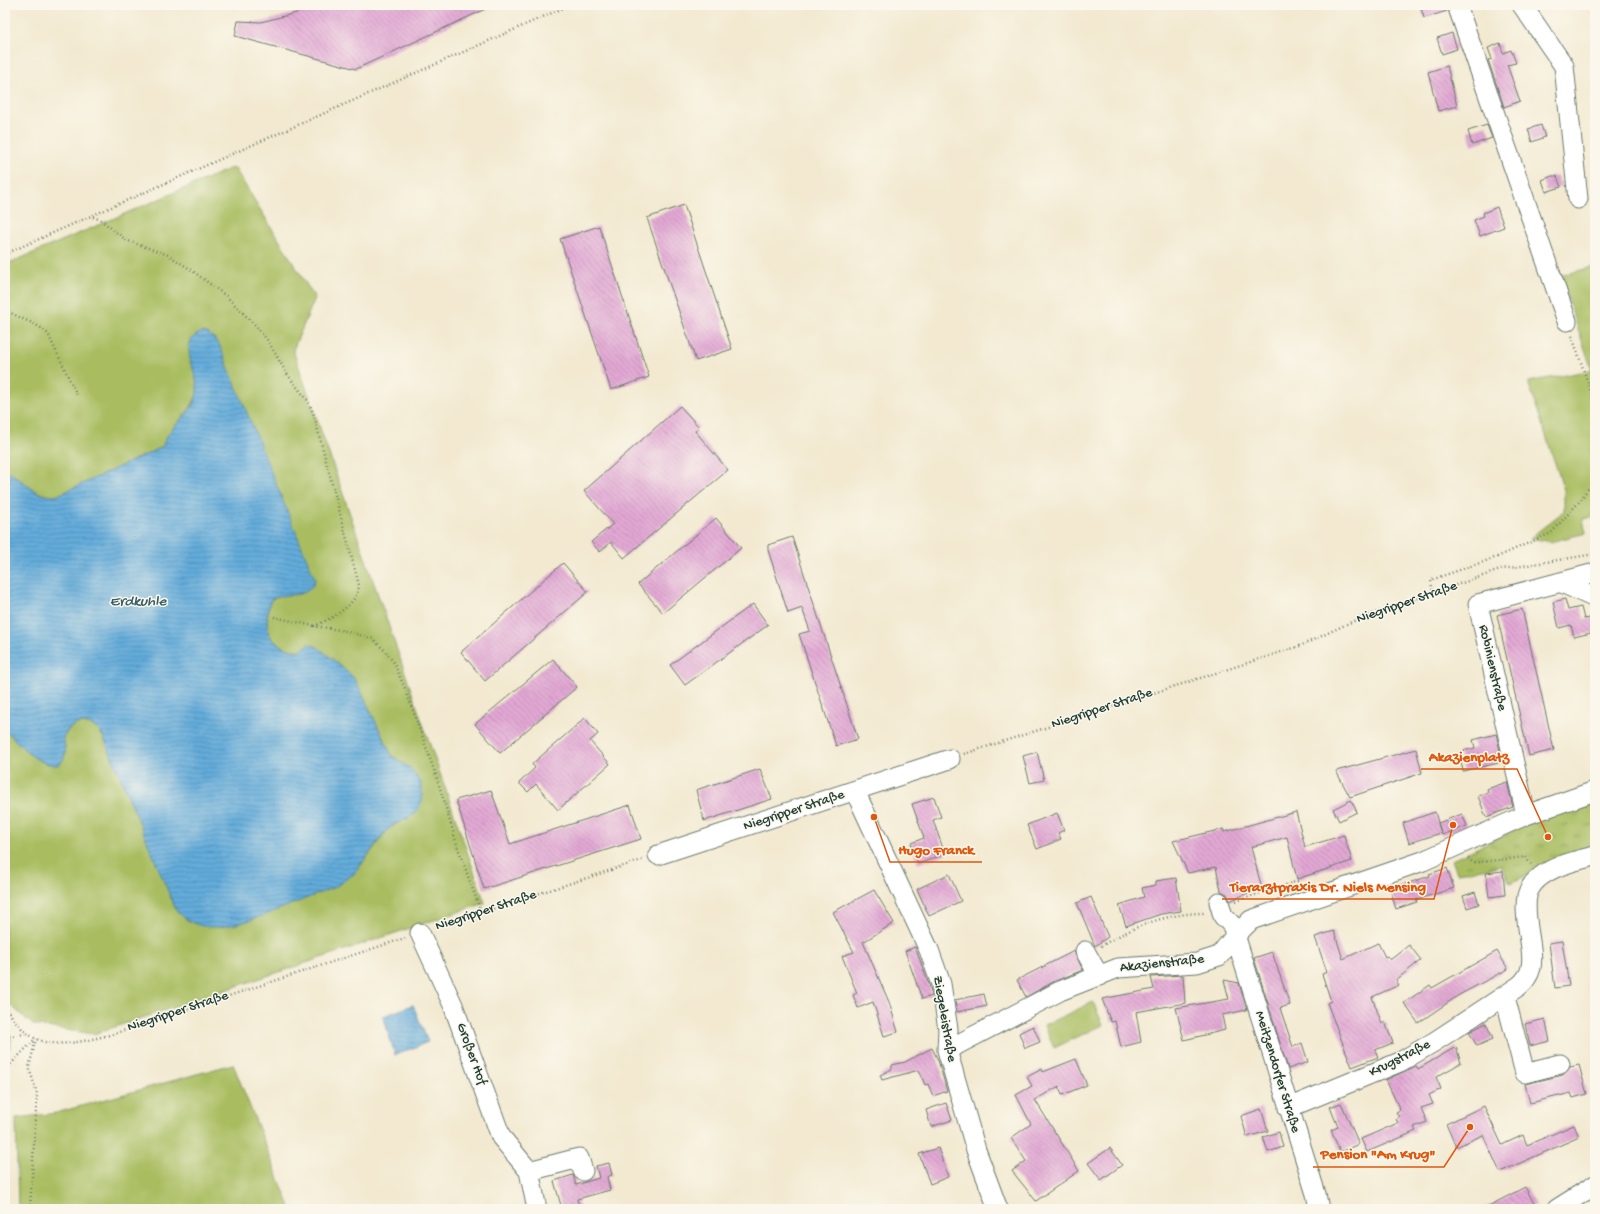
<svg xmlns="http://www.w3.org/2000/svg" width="1600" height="1214" viewBox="0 0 1600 1214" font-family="'Gochi Hand',sans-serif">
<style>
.grass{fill:#a9bd61;stroke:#647d4a}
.park{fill:url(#park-tufts);stroke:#647d4a}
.water{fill:url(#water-rules);stroke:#427488}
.building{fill:url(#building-back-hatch)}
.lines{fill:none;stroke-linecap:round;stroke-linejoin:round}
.minor-casing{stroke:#69796b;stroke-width:21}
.path{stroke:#69796b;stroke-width:2.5;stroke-dasharray:1 3;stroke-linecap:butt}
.minor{stroke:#fff;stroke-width:19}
.labels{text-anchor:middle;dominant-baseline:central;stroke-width:3;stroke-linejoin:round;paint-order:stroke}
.street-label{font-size:14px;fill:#1f3d34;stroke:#fbf7ec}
.water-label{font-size:15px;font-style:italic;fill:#345e66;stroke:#fbf7ec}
.leader{fill:none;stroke:#de580e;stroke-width:1.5}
.callout-dot{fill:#de580e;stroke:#fbf7ec;stroke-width:1.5}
.callout-label{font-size:15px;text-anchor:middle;font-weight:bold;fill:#de580e;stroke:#fbf7ec;stroke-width:3;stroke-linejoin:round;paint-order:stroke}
</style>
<defs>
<pattern id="park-tufts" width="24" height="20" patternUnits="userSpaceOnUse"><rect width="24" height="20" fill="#a9bd61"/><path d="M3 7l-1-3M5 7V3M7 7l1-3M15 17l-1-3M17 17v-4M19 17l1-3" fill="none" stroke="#899b51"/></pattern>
<pattern id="water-rules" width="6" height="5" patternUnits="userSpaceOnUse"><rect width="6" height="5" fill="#64acdb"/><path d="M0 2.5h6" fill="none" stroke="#528db2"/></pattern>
<pattern id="building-back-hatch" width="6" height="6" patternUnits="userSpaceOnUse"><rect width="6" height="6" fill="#e2a8d4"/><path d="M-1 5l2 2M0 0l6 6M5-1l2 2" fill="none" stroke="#b78aad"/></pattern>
</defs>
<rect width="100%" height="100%" fill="#fbf7ec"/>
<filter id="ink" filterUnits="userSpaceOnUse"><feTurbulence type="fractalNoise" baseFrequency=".025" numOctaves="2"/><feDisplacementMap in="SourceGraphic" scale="8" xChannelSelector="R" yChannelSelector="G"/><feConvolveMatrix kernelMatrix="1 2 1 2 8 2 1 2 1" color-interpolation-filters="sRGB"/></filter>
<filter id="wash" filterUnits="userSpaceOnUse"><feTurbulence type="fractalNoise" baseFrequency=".012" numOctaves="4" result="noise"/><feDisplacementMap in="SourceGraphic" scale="16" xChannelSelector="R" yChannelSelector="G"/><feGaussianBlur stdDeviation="0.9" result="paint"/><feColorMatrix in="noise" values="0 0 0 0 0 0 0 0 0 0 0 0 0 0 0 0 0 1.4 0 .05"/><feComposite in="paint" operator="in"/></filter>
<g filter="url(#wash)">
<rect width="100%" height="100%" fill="#f2e9d0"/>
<!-- grass -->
<path class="grass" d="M 234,167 L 315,298 L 293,350 L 485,903 L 94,1034 L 33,1025 L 8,1003 L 5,993 L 5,729 C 20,745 36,766 59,765 C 67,756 66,749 63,739 C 70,723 83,719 97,728 L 234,925 L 335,887 L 355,873 L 389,828 L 416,813 L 422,798 L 421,783 L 411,769 L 392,756 L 358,686 L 353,677 L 336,662 L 316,646 L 307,646 C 298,656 277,646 271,637 C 265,629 267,608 271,600 C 285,590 303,602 315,582 L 215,339 L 206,332 L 190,362 C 207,395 193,404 173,428 C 168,434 166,441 162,447 L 56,496 C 31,497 24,477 5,471 L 5,265 Z
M 1595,266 L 1595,516 L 1583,519 L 1586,533 L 1550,542 L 1530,538 L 1564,511 L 1564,490 L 1528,382 L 1592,370 L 1560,276 Z
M 1093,1002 L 1103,1025 L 1054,1048 L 1044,1025 Z
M 5,1023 L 12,1040 L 5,1062 Z
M 233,1064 L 291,1209 L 18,1209 L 16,1118 L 56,1113 Z"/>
<!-- park -->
<path class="park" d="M 1595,799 L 1595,850 L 1574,854 L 1510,883 L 1502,866 L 1457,873 L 1452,860 L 1529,823 Z"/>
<!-- water -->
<path class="water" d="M 203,332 L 209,334 L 219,344 L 315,579 C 310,602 284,590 271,600 C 267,608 266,625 269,634 C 272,643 292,653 301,650 C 304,649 306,646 308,644 L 316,646 L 336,662 L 353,677 L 358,685 L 392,756 L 411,769 L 419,780 L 422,787 L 422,802 L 416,813 L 407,819 L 393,825 L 385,832 L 355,873 L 335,887 C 318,894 300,901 283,908 C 251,920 200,944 175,908 L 102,734 C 89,718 71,720 63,738 C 66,749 67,756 59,765 C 36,766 20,745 5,729 L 5,471 C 24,477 31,497 56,496 L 162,447 C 164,444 164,440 167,436 C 177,421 196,410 197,391 C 199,372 174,341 203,332 Z
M 413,1005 L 428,1042 L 395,1055 L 383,1016 Z"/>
<g id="blocks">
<!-- building -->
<path class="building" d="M 315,5 L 494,5 L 356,69 L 235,36 L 238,21 L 261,22 L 300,12 Z
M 1420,5 L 1446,5 L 1447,11 L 1424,18 Z
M 1452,33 L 1457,49 L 1442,54 L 1437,38 Z
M 1500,43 L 1503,53 L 1511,50 L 1516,63 L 1507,65 L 1520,101 L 1504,107 L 1488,60 L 1492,59 L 1488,48 Z
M 1447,66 L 1457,106 L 1438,111 L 1428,72 Z
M 1487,125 L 1492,138 L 1472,145 L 1468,131 Z
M 1541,125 L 1545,137 L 1532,142 L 1528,129 Z
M 1552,176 L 1557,176 L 1561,187 L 1546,192 L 1542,180 Z
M 684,205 L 732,349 L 696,361 L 647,218 Z
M 1497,207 L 1504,227 L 1480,236 L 1474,220 L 1484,216 L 1483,213 Z
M 599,226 L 649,377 L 611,390 L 560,239 Z
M 680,406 L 699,427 L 695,431 L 728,470 L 624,558 L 611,542 L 600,552 L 591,542 L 613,524 L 584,491 Z
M 716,518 L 741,548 L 663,613 L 638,584 Z
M 792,537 L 858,739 L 836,746 L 799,634 L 810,631 L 802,608 L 788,613 L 768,550 L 768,545 Z
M 563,563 L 588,592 L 485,681 L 461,652 Z
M 1565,599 L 1568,610 L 1581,607 L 1584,619 L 1595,617 L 1595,632 L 1574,637 L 1571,625 L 1559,628 L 1553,602 Z
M 753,604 L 768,625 L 685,685 L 670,665 Z
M 1522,609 L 1554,750 L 1529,756 L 1497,615 Z
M 553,659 L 577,687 L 500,753 L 475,724 Z
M 585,718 L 598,734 L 590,741 L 610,764 L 558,810 L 536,784 L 528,792 L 519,783 L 535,768 L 532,764 Z
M 1496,734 L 1503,762 L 1463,771 L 1459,752 L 1475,748 L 1473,740 Z
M 1416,749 L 1422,773 L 1350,797 L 1336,771 Z
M 1037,752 L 1044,780 L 1030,783 L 1023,756 Z
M 760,769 L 772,799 L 704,821 L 696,790 Z
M 1507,782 L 1513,807 L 1486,817 L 1478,796 L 1488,793 L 1487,789 Z
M 491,790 L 510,844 L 630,805 L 641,839 L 484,889 L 456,800 Z
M 934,797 L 941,817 L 933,820 L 945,854 L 918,864 L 911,843 L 924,838 L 912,804 Z
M 1351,800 L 1357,812 L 1339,821 L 1333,809 Z
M 1296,812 L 1305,847 L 1344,835 L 1352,861 L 1297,879 L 1287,837 L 1251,847 L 1262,889 L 1248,893 L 1230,901 L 1227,894 L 1221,891 L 1216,867 L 1188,873 L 1173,841 L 1223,829 L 1224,832 Z
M 1435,812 L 1441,833 L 1409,843 L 1403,823 Z
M 1057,813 L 1064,830 L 1058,833 L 1061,839 L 1037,849 L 1027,825 Z
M 1462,814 L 1467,826 L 1442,835 L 1438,823 Z
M 1447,868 L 1454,888 L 1416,900 L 1417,902 L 1396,909 L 1390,889 L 1430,876 L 1429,874 Z
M 1503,871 L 1505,895 L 1489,897 L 1486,873 Z
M 949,874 L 961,901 L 929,916 L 917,889 Z
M 1176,878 L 1181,911 L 1161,914 L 1126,926 L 1119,905 L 1144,897 L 1142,888 L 1156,885 L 1156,881 Z
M 874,890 L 894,923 L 863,942 L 889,1002 L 898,1032 L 884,1036 L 873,1002 L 858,1008 L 853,995 L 857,993 L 842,956 L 854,952 L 833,912 Z
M 1475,892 L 1479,904 L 1467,908 L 1463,896 Z
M 1091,897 L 1108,937 L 1095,946 L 1077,903 Z
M 1334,931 L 1343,959 L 1378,943 L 1385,957 L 1387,956 L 1390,960 L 1409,945 L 1421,960 L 1396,980 L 1399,985 L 1372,997 L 1382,1024 L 1385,1022 L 1393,1043 L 1375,1050 L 1378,1057 L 1352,1067 L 1327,1003 L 1331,1001 L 1322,974 L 1327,972 L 1315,937 Z
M 1562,941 L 1569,986 L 1555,988 L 1549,943 Z
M 915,947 L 930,987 L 932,996 L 922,999 L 905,951 Z
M 1074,951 L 1083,970 L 1055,981 L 1026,997 L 1017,980 Z
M 1497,951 L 1508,969 L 1459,995 L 1418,1023 L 1404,1003 L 1430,985 L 1432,988 Z
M 1272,952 L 1290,1005 L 1280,1008 L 1293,1047 L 1302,1043 L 1308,1062 L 1288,1069 L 1254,958 Z
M 1183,975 L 1185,1003 L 1136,1012 L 1141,1042 L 1121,1047 L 1115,1021 L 1111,1022 L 1102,999 L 1154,989 L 1151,977 Z
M 1224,980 L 1239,983 L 1247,1010 L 1222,1015 L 1225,1030 L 1184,1040 L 1176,1008 L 1229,999 Z
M 984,994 L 987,1006 L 957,1012 L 955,1000 Z
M 1545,1019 L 1550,1041 L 1530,1046 L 1525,1024 Z
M 1486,1023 L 1493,1039 L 1477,1046 L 1469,1032 Z
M 1033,1026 L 1040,1042 L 1025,1048 L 1019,1033 Z
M 1456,1047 L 1461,1063 L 1436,1077 L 1441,1089 L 1429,1095 L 1433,1104 L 1421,1108 L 1427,1122 L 1414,1127 L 1416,1131 L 1367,1152 L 1361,1139 L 1398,1123 L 1396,1119 L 1399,1117 L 1396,1112 L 1400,1110 L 1386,1080 L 1416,1066 L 1418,1069 Z
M 932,1048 L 938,1060 L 947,1091 L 933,1096 L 928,1084 L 925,1085 L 919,1070 L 882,1080 L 880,1075 L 892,1069 L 892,1065 L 905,1062 Z
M 1076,1059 L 1087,1085 L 1062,1095 L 1059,1086 L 1035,1100 L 1079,1171 L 1036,1201 L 1012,1171 L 1026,1161 L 1011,1138 L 1031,1124 L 1016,1095 L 1032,1086 L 1027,1077 L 1042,1069 L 1043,1072 Z
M 1579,1065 L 1587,1094 L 1573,1098 L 1571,1093 L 1530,1103 L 1525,1084 L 1563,1075 L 1570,1067 Z
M 946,1103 L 952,1120 L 931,1127 L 926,1110 Z
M 1341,1103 L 1359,1144 L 1340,1152 L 1331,1130 L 1338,1127 L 1330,1107 Z
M 1484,1106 L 1502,1145 L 1523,1135 L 1527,1145 L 1574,1125 L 1579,1137 L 1500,1172 L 1483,1135 L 1456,1147 L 1446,1124 Z
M 1261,1109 L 1268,1131 L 1247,1137 L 1241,1116 Z
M 1279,1132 L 1283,1147 L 1268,1152 L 1263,1137 Z
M 938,1148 L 948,1177 L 930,1184 L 919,1154 Z
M 1110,1148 L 1122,1165 L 1101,1180 L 1088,1163 Z
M 609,1163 L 612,1175 L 607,1177 L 610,1190 L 577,1199 L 580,1209 L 562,1209 L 554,1181 L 573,1175 L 576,1185 L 599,1178 L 596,1166 Z
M 1525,1187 L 1535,1205 L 1527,1209 L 1483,1209 Z"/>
</g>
</g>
<g filter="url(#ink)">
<use href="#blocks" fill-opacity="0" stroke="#69796b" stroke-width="1"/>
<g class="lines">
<!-- minor casing -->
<g class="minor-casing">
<path id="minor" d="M 1457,5 L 1567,321
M 1522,5 L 1564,66 L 1578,199
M 1560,582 L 1595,598
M 855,791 L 929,950 L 941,984 L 948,1029 L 947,1050 L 976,1150 L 998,1209
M 1526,815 L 1478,604 L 1595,573
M 658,855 L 950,759
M 1219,902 L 1223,916 L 1232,925 L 1316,1194 L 1319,1209
M 420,933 L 453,1005 L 501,1137 L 529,1171 L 537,1209
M 1085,951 L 1099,976
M 1505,997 L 1525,1073 L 1560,1064
M 947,1050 L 1060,991 L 1118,968 L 1197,963 L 1219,956 L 1235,936 L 1251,920 L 1423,861 L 1526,815 L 1595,791
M 1288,1108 L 1400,1062 L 1434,1042 L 1519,986 C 1532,975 1533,964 1531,948 C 1529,932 1524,912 1527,896 C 1533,870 1573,861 1595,856
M 529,1171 L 579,1158 L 583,1171
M 1557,1209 L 1595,1185"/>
</g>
<!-- path -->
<path class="path" d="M 93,217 L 101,220 L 126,240 L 168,255 L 190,269 L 226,296 L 255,325 L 268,341 L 287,374 L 308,401 L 313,412 L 359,585 C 358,605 331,619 314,626 L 346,631 L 373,639 L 386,652 L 394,663 L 406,691 L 436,775 L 459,851 L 481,912
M 5,254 L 570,5
M 5,309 C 18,319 37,322 48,334 L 78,397
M 1572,336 L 1595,404
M 1433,594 L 1431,580 L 1497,557 L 1551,533 L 1579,502 L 1595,479
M 274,617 L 314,626
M 964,754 L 1300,646 L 1360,618 L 1503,569 L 1595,554
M 1468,858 L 1473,863 L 1525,857 L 1531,864
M 1236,901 L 1298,881
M 436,927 L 642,860
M 1101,946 C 1134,926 1167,913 1205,913
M 5,1005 C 32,1055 62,1046 110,1035 L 405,938
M 5,1037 L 25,1034
M 5,1070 L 35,1039
M 30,1209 L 37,1094 L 29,1067 L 36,1039"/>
<!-- minor -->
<use href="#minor" class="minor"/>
</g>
</g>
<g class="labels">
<!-- street labels -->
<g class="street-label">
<text transform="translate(1407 603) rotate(-19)">Niegripper Straße</text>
<text transform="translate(1492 668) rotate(77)">Robinienstraße</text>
<text transform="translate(1102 709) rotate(-18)">Niegripper Straße</text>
<text transform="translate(794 811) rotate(-18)">Niegripper Straße</text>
<text transform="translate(486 911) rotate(-18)">Niegripper Straße</text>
<text transform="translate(1162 964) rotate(-6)">Akazienstraße</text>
<text transform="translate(178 1012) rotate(-18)">Niegripper Straße</text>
<text transform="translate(944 1019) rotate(80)">Ziegeleistraße</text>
<text transform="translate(471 1054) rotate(70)">Großer Hof</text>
<text transform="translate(1400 1059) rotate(-27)">Krugstraße</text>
<text transform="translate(1277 1072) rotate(73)">Meitzendorfer Straße</text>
</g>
<!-- water labels -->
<g class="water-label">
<text x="138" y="602">Erdkuhle</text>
</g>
</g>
<!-- callouts -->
<path class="leader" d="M1548 837L1517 769H1421M874 817L890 862H982M1453 825L1434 899H1222M1470 1127L1444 1167H1313"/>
<g class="callout-dot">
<circle cx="1548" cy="837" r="4"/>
<circle cx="874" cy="817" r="4"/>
<circle cx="1453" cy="825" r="4"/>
<circle cx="1470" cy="1127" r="4"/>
</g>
<g class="callout-label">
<text x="1469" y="761">Akazienplatz</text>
<text x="936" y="854">Hugo Franck</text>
<text x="1328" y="891">Tierarztpraxis Dr. Niels Mensing</text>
<text x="1378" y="1158">Pension "Am Krug"</text>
</g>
<!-- margin -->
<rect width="1600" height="1214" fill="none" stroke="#fbf7ec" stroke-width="20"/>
</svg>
